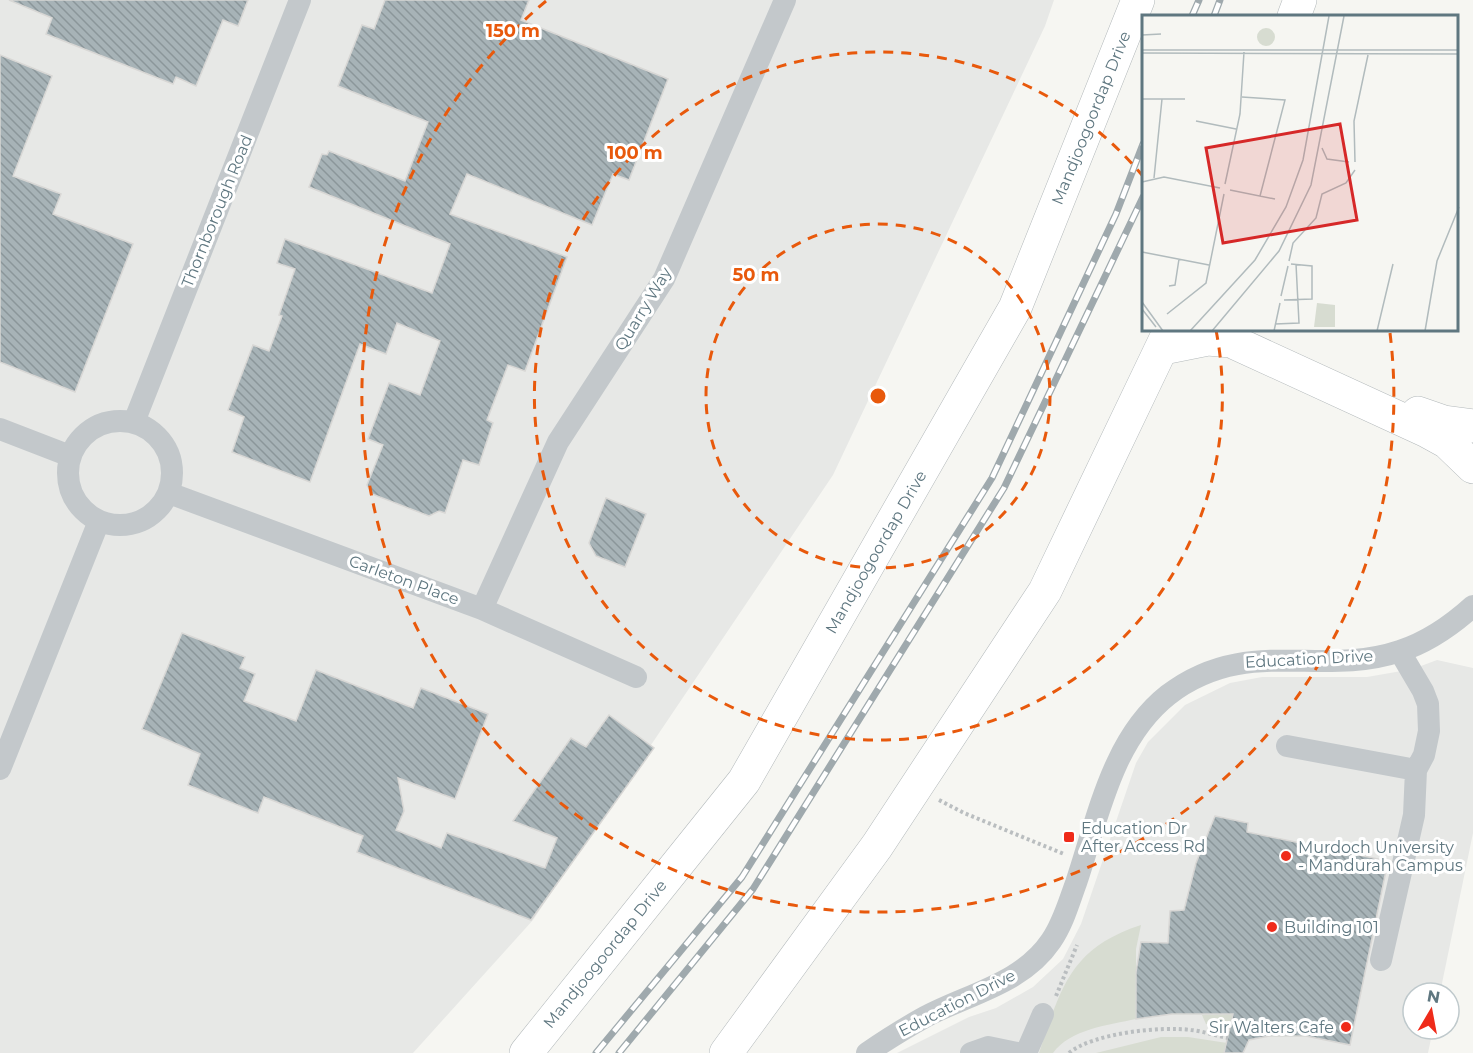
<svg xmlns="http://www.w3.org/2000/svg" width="1473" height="1053" viewBox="0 0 1473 1053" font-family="Montserrat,sans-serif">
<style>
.built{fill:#e7e8e6}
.garden{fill:#d7dcd1}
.building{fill:url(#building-back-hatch);stroke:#d8d7d5;stroke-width:1.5}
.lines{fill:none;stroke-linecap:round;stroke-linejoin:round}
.highway-casing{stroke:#b3b9bb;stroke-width:34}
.path{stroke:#babec0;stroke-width:4;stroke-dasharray:3 3;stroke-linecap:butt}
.minor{stroke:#c3c8cb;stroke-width:22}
.highway{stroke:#fff;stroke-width:33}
.rail-casing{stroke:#9fa9ad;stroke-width:7}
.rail{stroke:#fff;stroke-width:4.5;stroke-dasharray:14;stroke-linecap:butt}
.ring{fill:none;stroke:#e8590c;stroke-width:3;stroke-dasharray:10 8}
.poi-dot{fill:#ef2b1a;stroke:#fff;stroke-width:2}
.labels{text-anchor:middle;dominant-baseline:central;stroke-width:6;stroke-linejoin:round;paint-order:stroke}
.street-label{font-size:16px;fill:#5f7780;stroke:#fff}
.poi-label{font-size:16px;fill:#5f7780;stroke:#fff;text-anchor:start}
.inset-road{fill:none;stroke:#b1bbbd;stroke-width:1.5}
.view{fill:#d62828;fill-opacity:0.15;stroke:#d62828;stroke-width:3}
.inset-edge{fill:none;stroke:#5f7780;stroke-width:3}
.centre{fill:#e8590c;stroke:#fff;stroke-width:3}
.ring-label{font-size:18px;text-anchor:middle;font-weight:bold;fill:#e8590c;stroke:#fff;stroke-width:6;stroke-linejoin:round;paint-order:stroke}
</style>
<defs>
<pattern id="building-back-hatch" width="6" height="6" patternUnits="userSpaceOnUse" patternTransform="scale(1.5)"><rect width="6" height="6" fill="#a7b3b7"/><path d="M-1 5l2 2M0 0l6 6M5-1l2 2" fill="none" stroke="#8b969a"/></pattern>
</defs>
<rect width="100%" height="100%" fill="#f6f6f2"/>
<!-- built -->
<path class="built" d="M 0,0 L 1054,0 L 1045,26 L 833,475 L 533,920 L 413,1053 L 0,1053 Z
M 1437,660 L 1473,668 L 1473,833 L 1440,993 L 1413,993 L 1413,1029 L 1433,1029 L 1428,1053 L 897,1053 L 969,1017 L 996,1008 L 1033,987 L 1063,959 L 1081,924 L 1136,763 L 1148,742 L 1185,705 L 1230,683 L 1262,677 L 1367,677 L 1413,669 Z"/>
<!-- garden -->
<path class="garden" d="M 1141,925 L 1136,949 L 1136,1019 C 1109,1025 1070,1029 1053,1053 L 1039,1053 C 1061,988 1070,948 1141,925 Z
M 1235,1014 L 1237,1030 L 1206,1024 L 1202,1015 Z
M 1161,1037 L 1188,1037 L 1227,1043 L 1224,1053 L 1096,1053 Z"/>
<!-- building -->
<path class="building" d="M 9,0 L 248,0 L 238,26 L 223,20 L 196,86 L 176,77 L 173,84 L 46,34 L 52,18 Z
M 385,0 L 529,0 L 521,20 L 668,79 L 629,180 L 613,174 L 592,225 L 467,174 L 450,214 L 567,257 L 525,371 L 508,365 L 487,420 L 493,423 L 479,465 L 463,460 L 445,513 L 439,511 L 429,516 L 372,494 L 367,485 L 383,445 L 368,439 L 389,383 L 420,395 L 440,341 L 397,323 L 386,354 L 360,344 L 310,482 L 232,452 L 244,417 L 228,410 L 253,345 L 269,351 L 282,316 L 279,315 L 295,269 L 277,263 L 285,239 L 432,293 L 450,244 L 309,187 L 322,154 L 327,155 L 329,151 L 405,181 L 428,122 L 338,86 L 362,25 L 374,29 Z
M 0,55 L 52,76 L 13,176 L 61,194 L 53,214 L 133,244 L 75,392 L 0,362 Z
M 606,498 L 646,514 L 625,567 L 596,556 L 589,543 Z
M 182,633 L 245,657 L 240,668 L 255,674 L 244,701 L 296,721 L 316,670 L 413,708 L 421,688 L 488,714 L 455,799 L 398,778 L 404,811 L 396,830 L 441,848 L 447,833 L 545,868 L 557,838 L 513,821 L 571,738 L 586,747 L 609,715 L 654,748 L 531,920 L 357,852 L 363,836 L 264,797 L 258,813 L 188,785 L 200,754 L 142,729 Z
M 1215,816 L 1248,823 L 1247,832 L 1388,861 L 1350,1045 L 1306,1036 L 1269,1036 L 1249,1040 L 1243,1053 L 1224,1053 L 1233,1014 L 1172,1014 L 1136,1019 L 1136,972 L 1141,942 L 1168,943 L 1170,911 L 1184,910 L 1196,863 Z"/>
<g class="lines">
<!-- highway casing -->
<g class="highway-casing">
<path id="highway" d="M 1294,16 L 1300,0
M 1163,348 L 1208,339 L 1231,341 L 1427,431 L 1447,442 L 1473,467
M 1418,413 L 1444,422 L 1473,426
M 526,1053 L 744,781 L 1015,308 L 1138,0
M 726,1053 L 877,846 L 1045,591 L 1170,330"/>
</g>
<!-- path -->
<path class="path" d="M 939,800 L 964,813 L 1064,854
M 1056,996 L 1077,945
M 1069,1053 C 1093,1033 1161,1026 1191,1030 C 1203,1031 1216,1036 1228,1038"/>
<!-- minor -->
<path class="minor" d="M68 473a52 52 0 1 1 104 0a52 52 0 1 1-104 0Z
M 134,422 L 300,0
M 0,429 L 70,456
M 169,493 L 482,609 L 636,677
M 482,609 L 558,442 L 664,279 L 785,0
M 1287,746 L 1416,770
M 0,769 L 99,521
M 1381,960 L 1414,815 L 1416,770 L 1424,755 L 1429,731 L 1428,704 L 1423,691 L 1400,652
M 867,1053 C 886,1040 905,1028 925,1017 C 968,994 1022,984 1051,941 C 1063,924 1069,902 1076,883 C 1098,818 1112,739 1168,695 C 1246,635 1320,678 1400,651 C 1428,642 1452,625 1473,606
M 971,1053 L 988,1047 L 1017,1053
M 1026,1053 L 1043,1014"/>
<!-- highway -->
<use href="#highway" class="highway"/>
<!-- rail casing -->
<g class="rail-casing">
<path id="rail" d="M 1192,16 L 1199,0
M 1214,16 L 1220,0
M 596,1053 L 742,877 L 992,478 L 1116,214 L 1143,144
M 619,1053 L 753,889 L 1004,488 L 1143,197"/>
</g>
<!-- rail -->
<use href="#rail" class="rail"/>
</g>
<!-- distance rings -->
<g class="ring">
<circle cx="878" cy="396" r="172"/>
<path d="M1216 330A344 344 0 1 1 1142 175"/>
<path d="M1390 333A516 516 0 1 1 546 1"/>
</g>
<!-- markers -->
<g class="poi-dot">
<rect x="1063" y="831" width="12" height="12" rx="3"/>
<circle cx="1286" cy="856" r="6"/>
<circle cx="1272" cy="927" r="6"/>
<circle cx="1346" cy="1027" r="6"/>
</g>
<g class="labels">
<!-- street labels -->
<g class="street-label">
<text transform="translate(1091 118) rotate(-68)">Mandjoogoordap Drive</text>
<text transform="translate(217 211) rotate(-68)">Thornborough Road</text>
<text transform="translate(643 309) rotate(-59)">Quarry Way</text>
<text transform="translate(876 552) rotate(-60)">Mandjoogoordap Drive</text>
<text transform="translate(404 580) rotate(20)">Carleton Place</text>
<text transform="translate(1309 659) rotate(-3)">Education Drive</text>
<text transform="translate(605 954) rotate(-51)">Mandjoogoordap Drive</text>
<text transform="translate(957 1003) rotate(-27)">Education Drive</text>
</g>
<!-- poi labels -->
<g class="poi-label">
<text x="1081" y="828">Education Dr<tspan x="1081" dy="18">After Access Rd</tspan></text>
<text x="1298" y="847">Murdoch University<tspan x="1298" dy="18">- Mandurah Campus</tspan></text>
<text x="1284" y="927">Building 101</text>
<text x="1334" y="1027" text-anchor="end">Sir Walters Cafe</text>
</g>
</g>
<!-- overview -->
<g transform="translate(1142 15)">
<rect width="316" height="316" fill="#f6f6f2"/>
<path d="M115 22a9 9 0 1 1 18 0a9 9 0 1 1-18 0ZM 175,288 L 193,290 L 193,312 L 172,312 Z" fill="#d7dcd1"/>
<path class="inset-road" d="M 0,20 L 19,19M 0,35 L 317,35M 0,38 L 317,39M 100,82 L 143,85 L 118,181M 0,84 L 43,84M 54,106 L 94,114M 180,133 L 185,144 L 207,147M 213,147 L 212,106 L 226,40M 12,163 L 20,84M 0,167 L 22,162 L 78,173M 83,169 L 98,99 L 102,37M 88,175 L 133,184M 0,237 L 67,250M 147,246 L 151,228 L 174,203 L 180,179 L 204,168 L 213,155M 27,271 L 33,270 L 37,244M 139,281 L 146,251M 142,285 L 170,284 L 170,251 L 149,249M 0,287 L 21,316M 0,294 L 14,312M 25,299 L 64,268 L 82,179M 133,309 L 157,308 L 154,249M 48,316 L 113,245 L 144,192 L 161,145 L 187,1M 70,316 L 137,236 L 169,170 L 202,1M 132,316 L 138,288M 235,316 L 251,249M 283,316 L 295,246 L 317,192"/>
<path class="view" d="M 198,109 L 215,205 L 81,228 L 64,133 Z"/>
<rect width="316" height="316" class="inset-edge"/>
</g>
<circle cx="878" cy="396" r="9" class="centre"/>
<g class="ring-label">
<text x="513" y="37">150 m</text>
<text x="635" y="159">100 m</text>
<text x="756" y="281">50 m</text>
</g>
<!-- north arrow -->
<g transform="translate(1431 1011) rotate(10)"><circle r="28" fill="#ffffff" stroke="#bfc9cc" stroke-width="1.5"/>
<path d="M0-4.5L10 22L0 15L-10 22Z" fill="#ef2b1a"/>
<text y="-9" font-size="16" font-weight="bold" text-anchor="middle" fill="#5f7780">N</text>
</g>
</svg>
